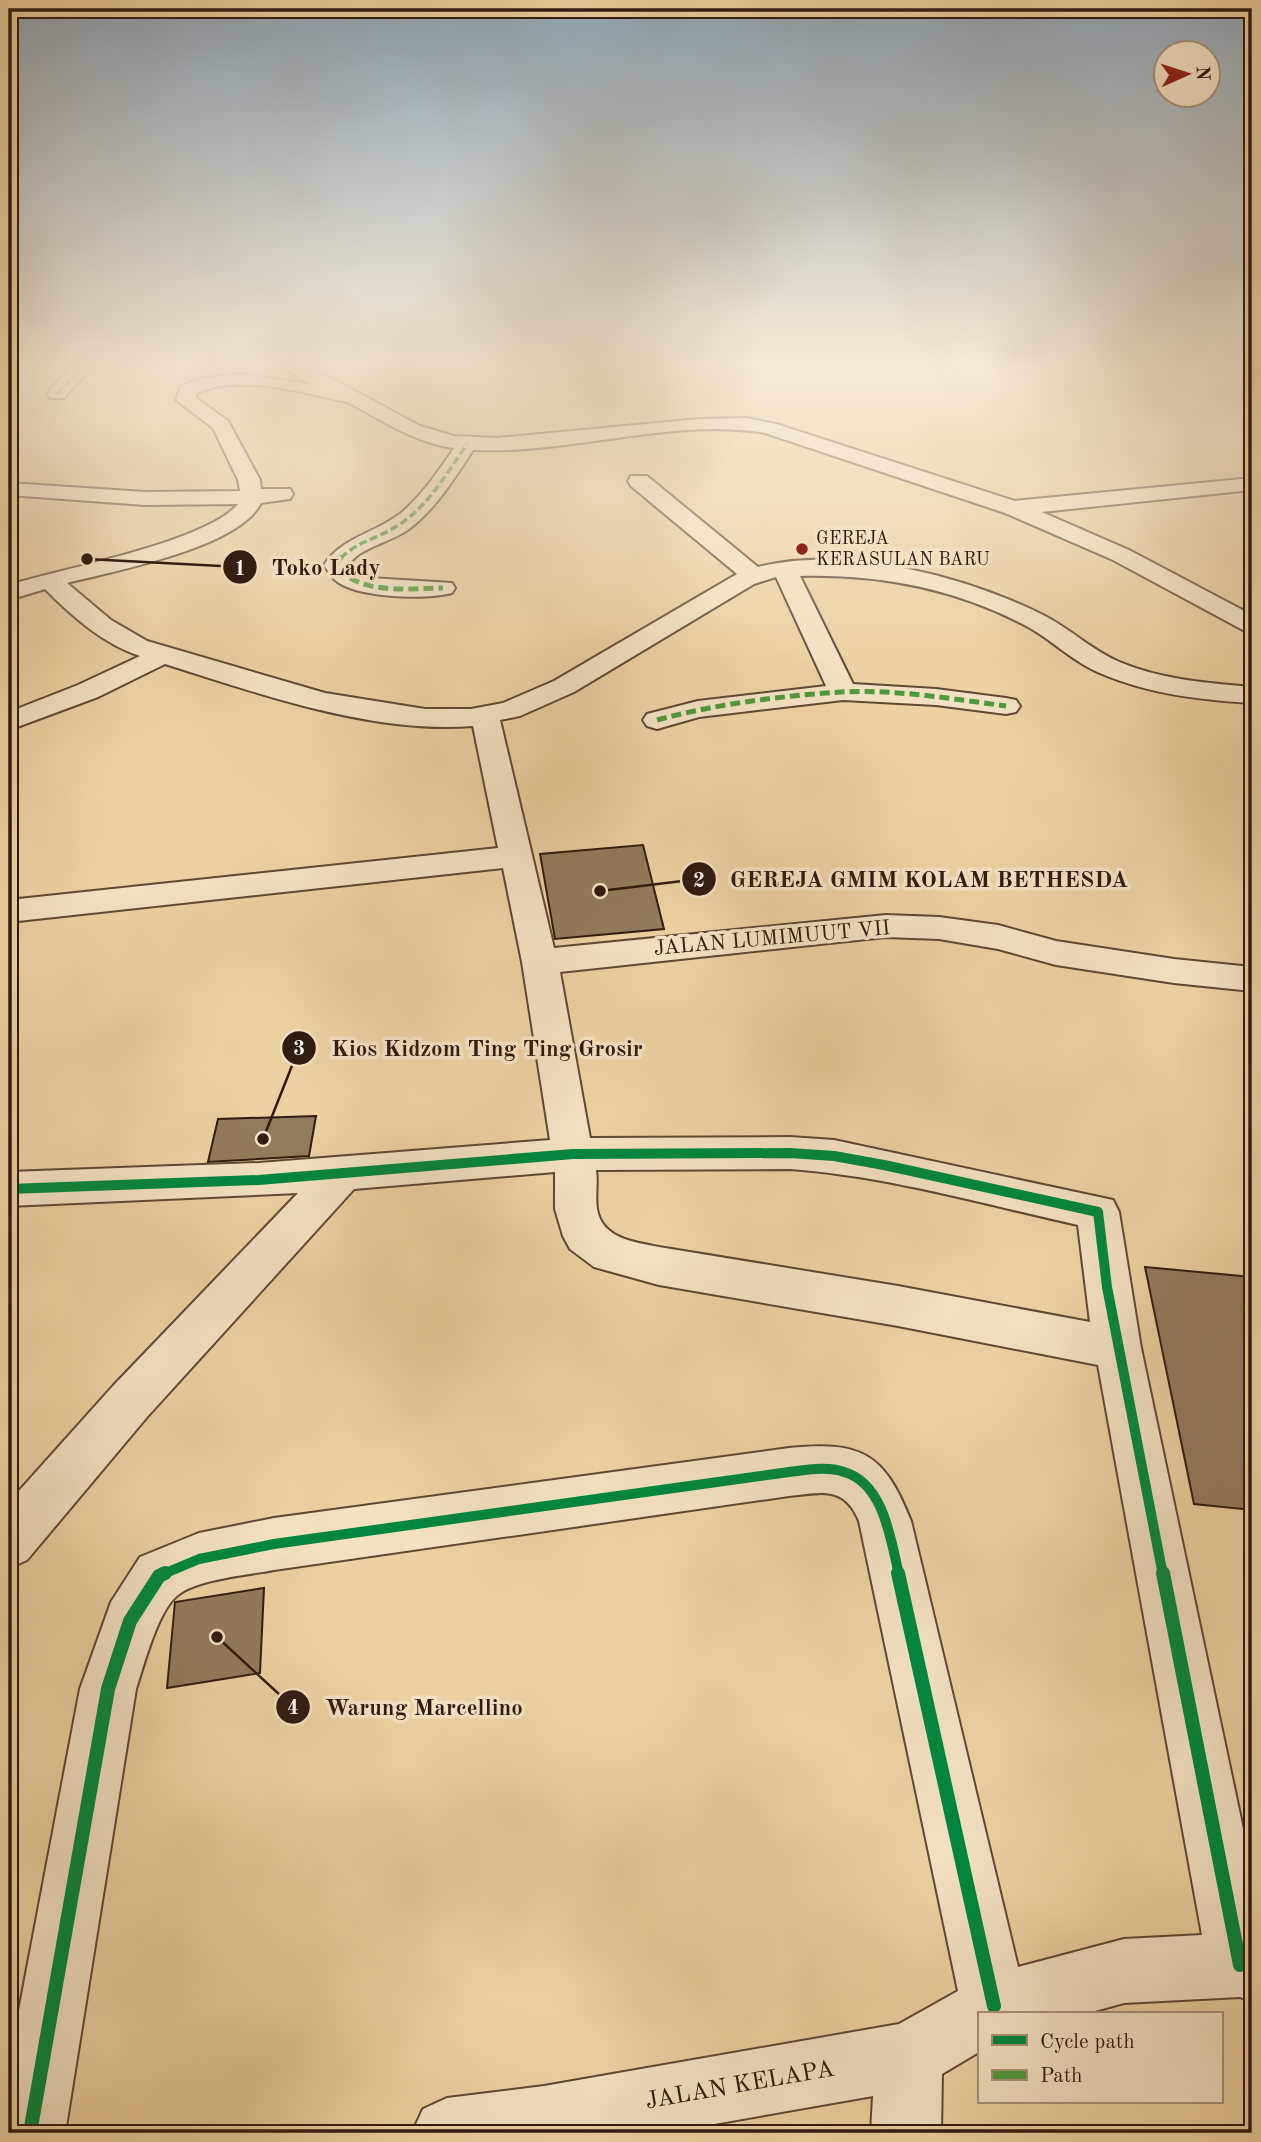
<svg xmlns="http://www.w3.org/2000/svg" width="1261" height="2142" viewBox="0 0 1261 2142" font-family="'Old Standard TT',serif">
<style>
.building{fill:#927a5c;stroke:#301b10;stroke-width:2}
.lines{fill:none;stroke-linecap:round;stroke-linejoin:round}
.minor-casing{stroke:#5f4834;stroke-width:4}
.tertiary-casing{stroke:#5f4834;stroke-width:4}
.minor{fill:#f3e1c3;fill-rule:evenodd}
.tertiary{fill:#f3e1c3;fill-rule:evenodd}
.quiet-far1{stroke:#50993c;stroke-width:3.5;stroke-dasharray:8 3.5;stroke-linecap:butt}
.quiet{stroke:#50993c;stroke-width:5;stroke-dasharray:10 5;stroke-linecap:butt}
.cycleway-far1-casing{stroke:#f3e1c3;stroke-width:15}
.cycleway-casing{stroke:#f3e1c3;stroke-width:18}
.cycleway-far1{stroke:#00873e;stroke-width:10}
.cycleway{stroke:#00873e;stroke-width:14}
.poi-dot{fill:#8f2418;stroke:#f3e1c3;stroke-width:2.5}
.labels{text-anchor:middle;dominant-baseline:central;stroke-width:7;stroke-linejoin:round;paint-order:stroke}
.far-poi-label{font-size:18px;fill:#301b10;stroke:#f3e1c3;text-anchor:start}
.street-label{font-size:21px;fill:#301b10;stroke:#f3e1c3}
.near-street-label{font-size:24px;fill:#301b10;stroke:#f3e1c3}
.leader{fill:none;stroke:#301b10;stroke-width:2.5}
.callout-dot{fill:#301b10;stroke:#f3e1c3;stroke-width:2.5}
.mark-label{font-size:21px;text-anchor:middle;font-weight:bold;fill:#fff}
.callout-label{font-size:23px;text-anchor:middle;font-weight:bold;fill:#301b10;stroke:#f3e1c3;stroke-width:7;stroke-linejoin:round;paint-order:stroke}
</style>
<rect width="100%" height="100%" fill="#ecd1a2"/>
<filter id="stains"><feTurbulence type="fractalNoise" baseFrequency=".00286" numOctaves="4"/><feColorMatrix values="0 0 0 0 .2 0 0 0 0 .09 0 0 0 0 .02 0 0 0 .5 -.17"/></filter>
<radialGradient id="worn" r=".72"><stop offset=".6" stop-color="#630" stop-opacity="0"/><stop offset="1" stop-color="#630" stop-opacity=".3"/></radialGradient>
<!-- building -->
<path class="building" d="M 643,845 L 664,929 L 555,939 L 540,854 Z
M 316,1116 L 309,1156 L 208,1162 L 218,1119 Z
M 1145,1267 L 1252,1277 L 1252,1510 L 1194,1504 Z
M 264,1588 L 260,1673 L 167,1688 L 175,1602 Z"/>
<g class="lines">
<!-- minor casing -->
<g class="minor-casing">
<path id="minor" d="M 75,364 L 94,364 L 64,398 L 50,398 L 48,394 L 50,390 Z
M 242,374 L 347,390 L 356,396 L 347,402 C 301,393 241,373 197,393 L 196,398 L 228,421 L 260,480 L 261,489 L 290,489 L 293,494 L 290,499 L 261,503 C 239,548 114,571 67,583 L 111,620 L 147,641 L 325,693 L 425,709 L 471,709 L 503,703 L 554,681 L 737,574 L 631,486 L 628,481 L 631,476 L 647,476 L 758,567 C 846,545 966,576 1045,616 C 1072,630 1094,652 1122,663 C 1164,680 1208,683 1252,687 L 1252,703 C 1201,700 1149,694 1102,674 C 1075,663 1054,642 1030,628 C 958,589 881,574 800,576 L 853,684 L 936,689 L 1006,698 L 1016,700 L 1020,706 L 1016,712 L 1006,714 L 936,705 L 843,700 L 699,717 L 657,729 L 647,726 L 643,720 L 647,714 L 698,701 L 826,686 L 776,577 L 754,584 L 574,692 L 520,716 L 500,720 L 554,948 L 886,915 L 939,917 L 998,925 L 1056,941 L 1174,959 L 1252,967 L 1252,991 L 1174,983 L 1056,965 L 998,949 L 939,939 L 886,937 L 560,972 L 590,1138 L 790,1137 L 834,1140 L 1113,1200 L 1119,1212 L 1141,1348 L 1252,1871 L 1252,2002 L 1240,1997 L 1124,2003 L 1084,2014 L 979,2014 L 979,2052 L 942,2074 L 941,2133 L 871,2133 L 873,2096 L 663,2133 L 412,2133 L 423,2109 L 447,2098 L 544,2086 L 899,2024 L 958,1991 L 859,1521 C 844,1485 821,1493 789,1496 L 274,1570 C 249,1575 198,1579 178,1595 C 158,1610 144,1665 136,1689 L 65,2133 L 9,2133 L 9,2063 L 80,1689 L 111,1602 L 140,1557 L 199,1533 L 274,1518 L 789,1448 C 862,1441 884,1453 911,1521 L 1018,1967 L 1124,1939 L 1202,1935 L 1098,1365 L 898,1326 L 659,1285 L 594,1267 L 570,1249 L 563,1236 L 555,1209 L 555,1172 L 354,1189 L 147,1417 L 27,1560 L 9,1568 L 9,1502 L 113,1386 L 298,1193 L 9,1206 L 9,1172 L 259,1163 L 550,1140 L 522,962 L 503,868 L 9,922 L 9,900 L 498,848 L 473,726 C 372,734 260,694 165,664 L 98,697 L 9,730 L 9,712 L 78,685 L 140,656 C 103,644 72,616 45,589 L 9,600 L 9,585 C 60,569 207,542 238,504 L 145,505 L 9,495 L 9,483 L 145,492 L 240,491 L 238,480 L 213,428 L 176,400 L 181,386 L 203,378 ZM 790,1169 C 887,1176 983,1204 1078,1225 L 1090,1322 L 898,1286 L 659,1247 C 635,1242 602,1239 597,1209 C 595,1196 598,1183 596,1170 Z
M 467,438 L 474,440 L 477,444 C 457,474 438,507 409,529 C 390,543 362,546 348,565 L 370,578 L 452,583 L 455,588 L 452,593 C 426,600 353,598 334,579 C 330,575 327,569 324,565 C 342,537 376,533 401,513 C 425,493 442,465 460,440 Z
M 1252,478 L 1252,490 L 1013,515 L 1005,513 L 1002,508 L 1005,503 L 1013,501 Z"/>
</g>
<!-- tertiary casing -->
<g class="tertiary-casing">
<path id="tertiary" d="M 282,364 L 305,364 L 420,426 L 454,436 L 497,438 L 699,419 L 746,418 L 776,424 L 1021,503 L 1129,550 L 1252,615 L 1252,633 L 1243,630 L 1113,560 L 1005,513 L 765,433 C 667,416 552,461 453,448 C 416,443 383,421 351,404 C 333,394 294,379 282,364 Z"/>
</g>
<!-- minor -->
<use href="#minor" class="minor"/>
<!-- tertiary -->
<use href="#tertiary" class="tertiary"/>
<!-- quiet-far1 -->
<path class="quiet-far1" d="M 57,394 L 85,364
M 341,558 C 356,542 379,538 397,526 C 428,507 447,473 467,444"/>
<!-- quiet -->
<path class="quiet" d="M 342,556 L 336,565 C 358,596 410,588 443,588
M 657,720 C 716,704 780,696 841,692 C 894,689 953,699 1006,706"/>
<!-- cycleway-far1 casing -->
<g class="cycleway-far1-casing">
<path id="cycleway-far1" d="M 9,1189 L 259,1180 L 573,1154 L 790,1153 L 834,1156 L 884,1165 L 1098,1212 L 1107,1287 L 1163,1575
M 161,1575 L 199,1559 L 274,1544 L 789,1472 C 807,1470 827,1466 844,1472 C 884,1483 891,1541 899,1575"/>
</g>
<!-- cycleway casing -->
<g class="cycleway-casing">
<path id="cycleway" d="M 898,1573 L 994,2006
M 1163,1573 L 1240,1965
M 30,2133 L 108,1689 L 130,1621 L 159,1576 L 165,1573"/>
</g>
<!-- cycleway-far1 -->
<use href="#cycleway-far1" class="cycleway-far1"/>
<!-- cycleway -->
<use href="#cycleway" class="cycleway"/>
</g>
<!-- sky -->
<linearGradient id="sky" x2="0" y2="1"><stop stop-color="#90a7b8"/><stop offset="0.55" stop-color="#f6ead5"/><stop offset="1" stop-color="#f6ead5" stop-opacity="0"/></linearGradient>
<rect width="1261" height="664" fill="url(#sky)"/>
<!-- markers -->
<circle class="poi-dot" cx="802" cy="549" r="7"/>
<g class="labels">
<!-- far-poi labels -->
<g class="far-poi-label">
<text x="816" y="539">GEREJA<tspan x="816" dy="21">KERASULAN BARU</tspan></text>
</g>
<!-- street labels -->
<g class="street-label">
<text transform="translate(772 939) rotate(-5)">JALAN LUMIMUUT VII</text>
</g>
<!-- near-street labels -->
<g class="near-street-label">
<text transform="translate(740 2086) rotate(-10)">JALAN KELAPA</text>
</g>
</g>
<!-- callouts -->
<path class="leader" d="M87 559L240 567M600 891L699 879M263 1139L299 1048M217 1637L293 1707"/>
<g class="callout-dot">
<circle cx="87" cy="559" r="7"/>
<circle cx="600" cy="891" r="7"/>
<circle cx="263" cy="1139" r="7"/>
<circle cx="217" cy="1637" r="7"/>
<circle cx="240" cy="567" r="18"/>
<circle cx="699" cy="879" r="18"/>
<circle cx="299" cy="1048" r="18"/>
<circle cx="293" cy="1707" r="18"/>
</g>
<g class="mark-label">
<text x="240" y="575">1</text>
<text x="699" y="887">2</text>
<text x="299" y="1055">3</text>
<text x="293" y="1714">4</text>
</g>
<g class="callout-label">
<text x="326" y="575">Toko Lady</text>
<text x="929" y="887">GEREJA GMIM KOLAM BETHESDA</text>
<text x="487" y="1056">Kios Kidzom Ting Ting Grosir</text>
<text x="424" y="1715">Warung Marcellino</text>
</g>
<!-- margin -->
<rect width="1261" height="2142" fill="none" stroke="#ecd1a2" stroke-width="35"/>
<rect x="10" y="10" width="1240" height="2121" fill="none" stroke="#301b10" stroke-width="3.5"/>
<rect x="18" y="18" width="1226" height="2107" fill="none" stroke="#301b10" stroke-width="2"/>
<!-- legend -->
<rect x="978" y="2012" width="245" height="91" fill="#f3e1c3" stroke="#a5927b" stroke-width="2"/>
<rect x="992" y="2035" width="35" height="10" fill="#00873e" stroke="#a5927b" stroke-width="2"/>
<text x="1040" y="2048" font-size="21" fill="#301b10">Cycle path</text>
<rect x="992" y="2070" width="35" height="10" fill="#50993c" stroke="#a5927b" stroke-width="2"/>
<text x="1040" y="2082" font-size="21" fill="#301b10">Path</text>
<!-- north arrow -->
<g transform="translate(1187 74) rotate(87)"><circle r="33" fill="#f3e1c3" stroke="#a5927b" stroke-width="2"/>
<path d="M0-5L12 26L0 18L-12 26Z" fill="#8f2418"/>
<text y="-10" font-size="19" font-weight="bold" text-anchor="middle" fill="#301b10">N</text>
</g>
<rect width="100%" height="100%" filter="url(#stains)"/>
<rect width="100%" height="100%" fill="url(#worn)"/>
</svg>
